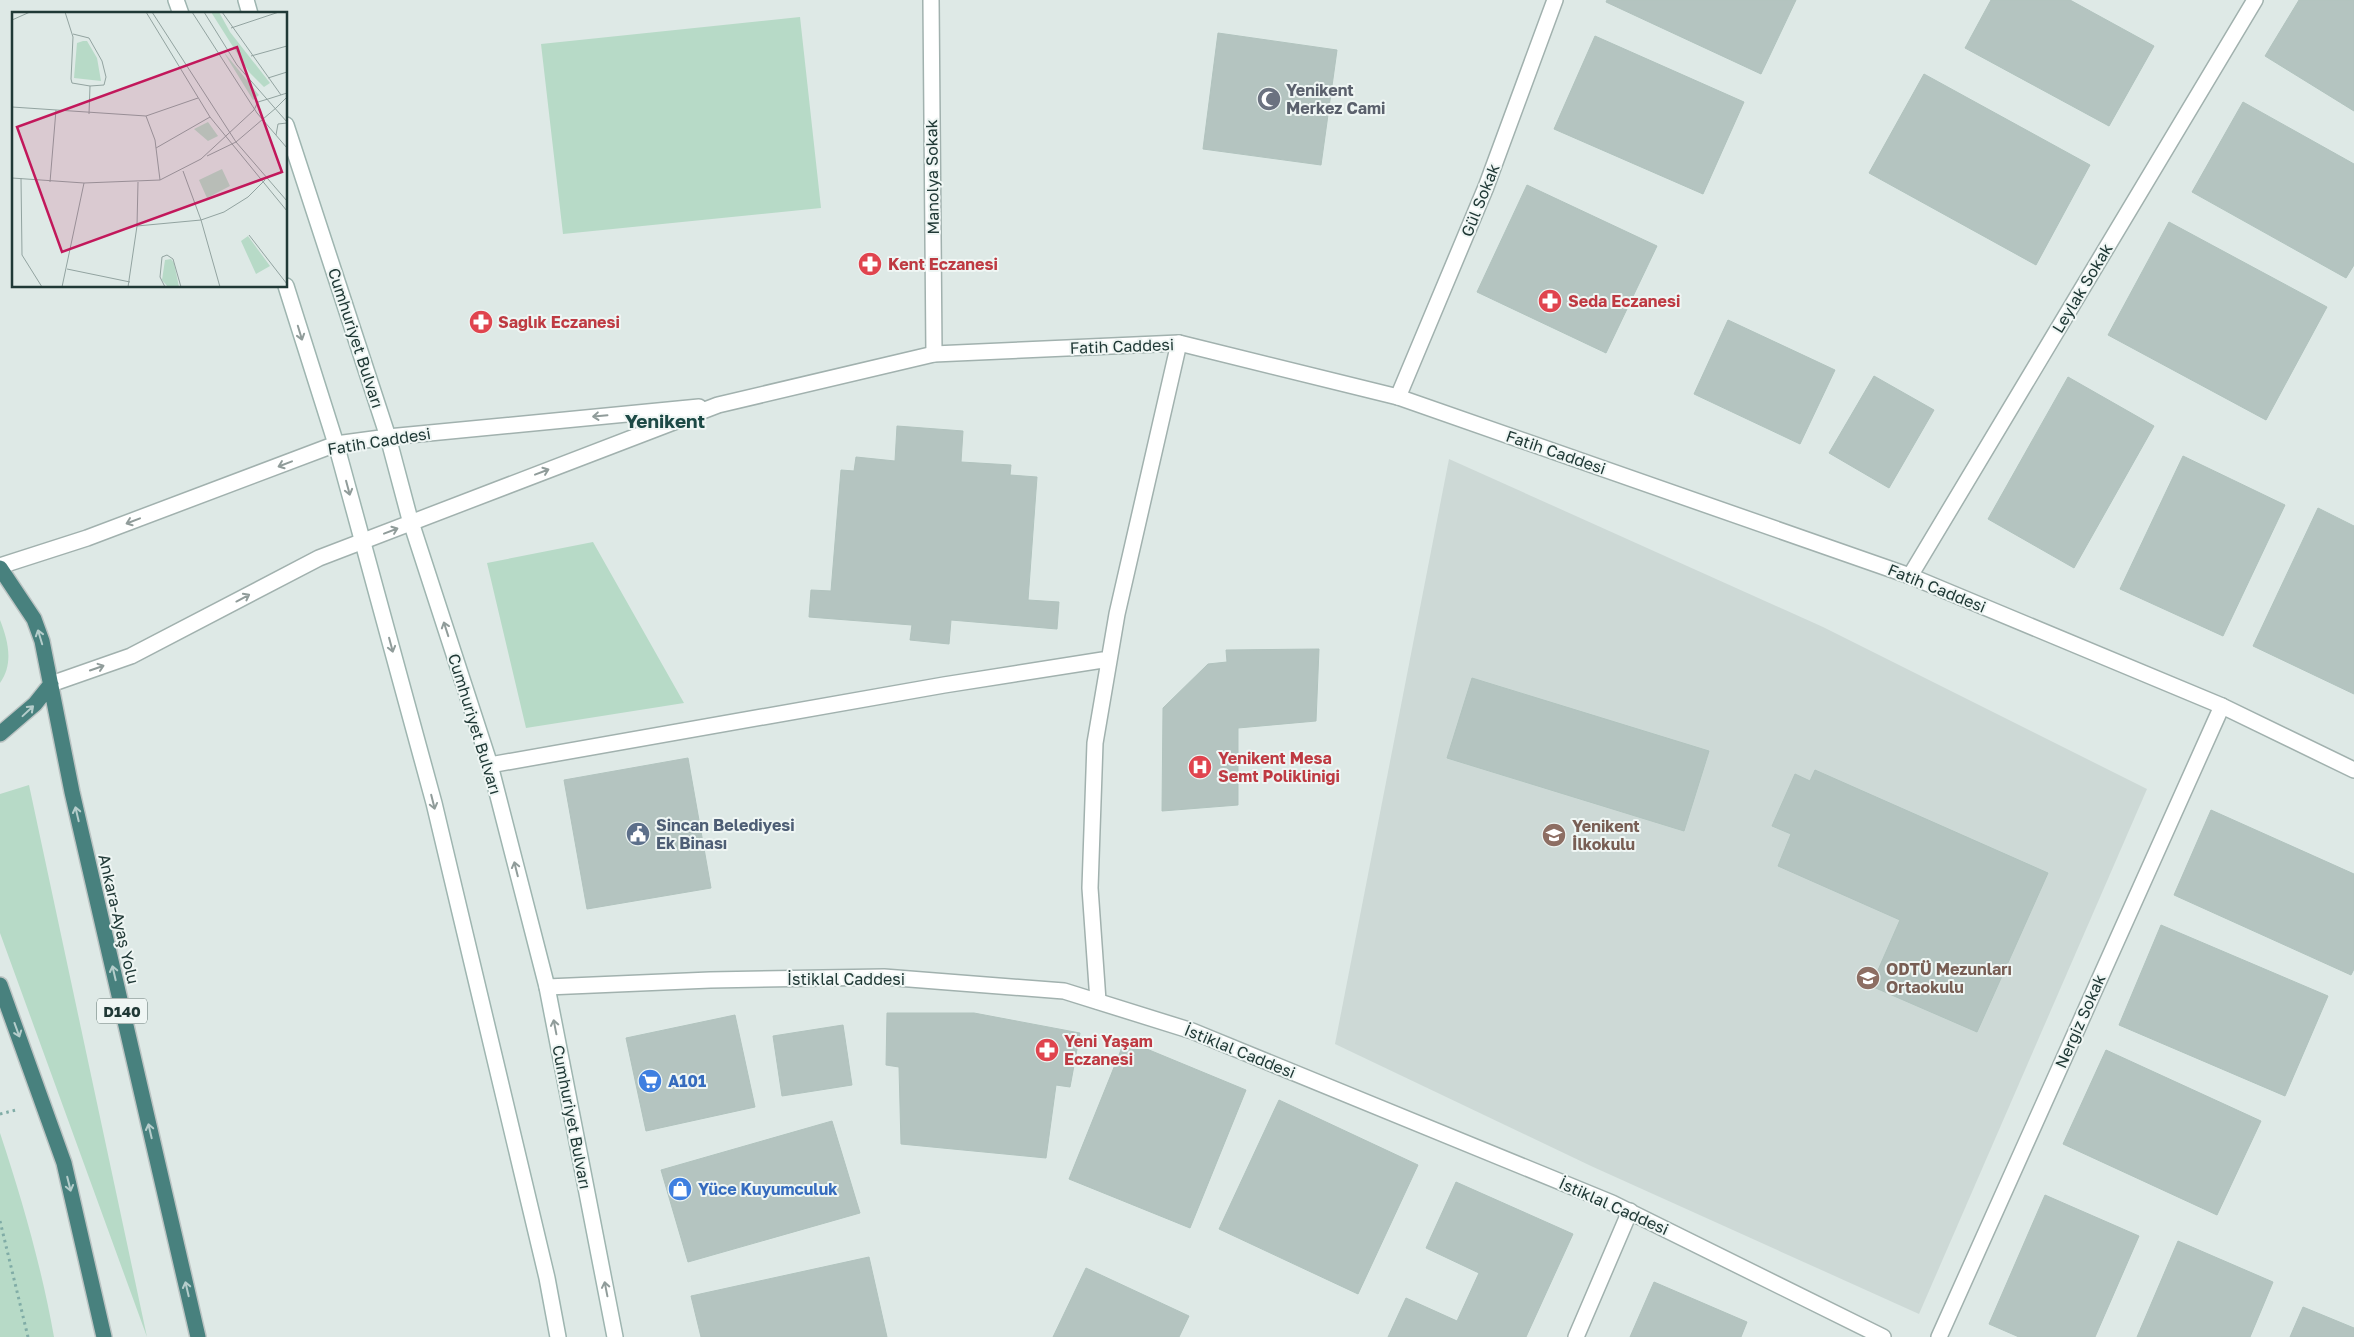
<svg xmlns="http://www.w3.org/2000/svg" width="2354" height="1337" viewBox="0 0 2354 1337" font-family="'Golos Text',sans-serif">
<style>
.built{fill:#cdd9d6}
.green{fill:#b7dac7}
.building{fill:#b4c4c0;stroke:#b1c3be}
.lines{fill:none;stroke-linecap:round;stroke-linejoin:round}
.minor-casing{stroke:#a1b1ae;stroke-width:18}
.tertiary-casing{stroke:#a1b1ae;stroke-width:18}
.secondary-casing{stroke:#9eb5b0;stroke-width:18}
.trunk-casing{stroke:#bcc4c3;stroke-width:18}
.path{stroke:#80aca6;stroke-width:3;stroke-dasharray:2.5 4;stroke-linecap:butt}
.minor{stroke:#fff;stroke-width:15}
.tertiary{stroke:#fff;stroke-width:15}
.secondary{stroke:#fff;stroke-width:15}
.trunk{stroke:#48817e;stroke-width:15}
.oneway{stroke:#909c9a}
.oneway2{stroke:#b5cdcb}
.labels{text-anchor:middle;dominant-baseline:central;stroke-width:4;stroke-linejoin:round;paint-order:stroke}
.shield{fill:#eff6f4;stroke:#5e726f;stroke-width:1}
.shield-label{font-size:15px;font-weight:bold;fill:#203936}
.worship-label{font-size:16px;font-weight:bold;fill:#5b616d;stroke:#eff6f4;text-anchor:start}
.street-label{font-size:16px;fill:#203936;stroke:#eff6f4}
.health-label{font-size:16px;font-weight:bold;fill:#be3a42;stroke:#eff6f4;text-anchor:start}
.service-label{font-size:16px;font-weight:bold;fill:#4e5e75;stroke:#eff6f4;text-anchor:start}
.education-label{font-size:16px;font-weight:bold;fill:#785e54;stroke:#eff6f4;text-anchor:start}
.shop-label{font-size:16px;font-weight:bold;fill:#366cbe;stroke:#eff6f4;text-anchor:start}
.quarter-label{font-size:19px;font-weight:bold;fill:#1d4a46;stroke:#eff6f4}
.inset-road{fill:none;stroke:#92a3a0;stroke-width:1}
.view{fill:#c2185b;fill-opacity:0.15;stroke:#c2185b;stroke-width:2.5}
.inset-edge{fill:none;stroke:#203936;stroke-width:2.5}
</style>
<rect width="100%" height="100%" fill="#dee9e6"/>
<!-- built -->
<path class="built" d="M 1449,459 L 1823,627 L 2147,789 L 1919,1314 L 1591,1166 L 1335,1044 Z"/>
<!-- green -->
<path class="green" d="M 800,17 L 821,208 L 563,234 L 541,44 Z
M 593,542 L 684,703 L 526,728 L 487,563 Z
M 0,620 C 8,640 14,664 0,683 Z
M 29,785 L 147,1337 L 0,933 L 0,794 Z
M 0,1133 C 22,1199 42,1269 54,1337 L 0,1337 Z"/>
<!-- building -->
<path class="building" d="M 1607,0 L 1796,0 L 1761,74 L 1606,2 Z
M 1991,0 L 2070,0 L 2154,46 L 2109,126 L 1965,48 Z
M 2299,0 L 2354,0 L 2354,111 L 2265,56 Z
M 1218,33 L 1337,50 L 1321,165 L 1203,149 Z
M 1595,36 L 1744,102 L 1703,194 L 1554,129 Z
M 1924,74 L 2090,165 L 2036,265 L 1869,173 Z
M 2243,102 L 2354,164 L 2354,265 L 2346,278 L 2192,192 Z
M 1527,185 L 1657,246 L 1606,353 L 1477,292 Z
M 2169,222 L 2327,307 L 2266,420 L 2108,335 Z
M 1728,320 L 1835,370 L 1800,444 L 1694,394 Z
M 1874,376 L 1934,410 L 1889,488 L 1829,453 Z
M 2068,377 L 2154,426 L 2074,568 L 1988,519 Z
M 897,426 L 963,431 L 961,462 L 1011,465 L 1010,475 L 1037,477 L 1028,600 L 1059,602 L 1057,629 L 951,620 L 949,644 L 910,640 L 912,625 L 809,617 L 811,590 L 831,591 L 841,470 L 854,471 L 856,457 L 895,461 Z
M 2183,456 L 2285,505 L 2223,636 L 2120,589 Z
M 2318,508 L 2354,526 L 2354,694 L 2253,646 Z
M 1319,649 L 1316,721 L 1238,728 L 1238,805 L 1162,811 L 1163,708 L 1208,664 L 1227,662 L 1226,650 Z
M 1472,678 L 1709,751 L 1684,831 L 1447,758 Z
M 688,758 L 711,888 L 587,909 L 564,780 Z
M 1815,770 L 2048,873 L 1977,1032 L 1871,986 L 1900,920 L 1778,866 L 1791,834 L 1772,826 L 1795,774 L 1810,781 Z
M 2211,810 L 2354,874 L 2354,969 L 2351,975 L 2174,895 Z
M 2161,925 L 2328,996 L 2285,1096 L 2119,1025 Z
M 887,1013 L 974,1013 L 1080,1033 L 1070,1087 L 1056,1085 L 1046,1158 L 901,1144 L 899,1067 L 886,1065 Z
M 735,1015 L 755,1107 L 646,1131 L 626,1038 Z
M 843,1025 L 852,1085 L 782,1096 L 773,1036 Z
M 1125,1040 L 1246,1090 L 1190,1228 L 1069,1179 Z
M 2106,1050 L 2261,1121 L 2217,1215 L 2063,1144 Z
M 1279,1100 L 1418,1165 L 1358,1294 L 1219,1229 Z
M 832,1121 L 860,1213 L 688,1262 L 661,1170 Z
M 1456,1182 L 1573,1234 L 1526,1337 L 1388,1337 L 1406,1298 L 1457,1321 L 1479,1273 L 1426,1248 Z
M 2045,1195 L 2139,1236 L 2095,1337 L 2019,1337 L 1989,1324 Z
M 2178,1241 L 2273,1282 L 2250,1337 L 2137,1337 Z
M 869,1257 L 887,1337 L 701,1337 L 691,1296 Z
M 1086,1268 L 1189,1316 L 1179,1337 L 1053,1337 Z
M 1654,1282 L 1747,1322 L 1741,1337 L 1630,1337 Z
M 2303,1307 L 2354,1328 L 2354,1337 L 2290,1337 Z"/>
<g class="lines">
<!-- minor casing -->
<g class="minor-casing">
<path id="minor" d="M 931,0 L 934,354
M 1398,397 L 1486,187 L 1555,0
M 1910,576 L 2255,0
M 490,765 L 944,685 L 1109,659
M 1098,1001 L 1090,888 L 1095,743 L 1117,614 L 1179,343
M 1576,1337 L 1630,1211
M 1939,1337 L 2222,706"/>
</g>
<!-- tertiary casing -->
<g class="tertiary-casing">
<path id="tertiary" d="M 0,566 L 87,538 L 336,444 L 388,437 L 699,407
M 51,684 L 131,656 L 319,558 L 718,405 L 934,354 L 1179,343 L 1398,397 L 1910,576 L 2222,706 L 2354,770
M 547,987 L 710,980 L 884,977 L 1064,991 L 1192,1031 L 1612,1203 L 1883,1337"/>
</g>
<!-- secondary casing -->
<g class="secondary-casing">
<path id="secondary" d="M 176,0 L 181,14
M 246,0 L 250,14
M 286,125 L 388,437 L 409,516 L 490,765 L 547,987 L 615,1337
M 286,286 L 336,444 L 434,803 L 547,1278 L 558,1337"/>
</g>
<!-- trunk casing -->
<g class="trunk-casing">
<path id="trunk" d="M 0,568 L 34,619 L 42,641 L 72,792 L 198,1337
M 0,734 L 35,704 L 51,684
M 0,985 L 64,1163 L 104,1337"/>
</g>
<!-- path -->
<path class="path" d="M 0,1114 L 16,1110
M 0,1221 L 28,1337"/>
<!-- minor -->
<use href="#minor" class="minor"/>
<!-- tertiary -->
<use href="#tertiary" class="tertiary"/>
<!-- secondary -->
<use href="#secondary" class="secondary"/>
<!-- trunk -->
<use href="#trunk" class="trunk"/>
</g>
<!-- one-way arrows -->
<defs><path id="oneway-shaft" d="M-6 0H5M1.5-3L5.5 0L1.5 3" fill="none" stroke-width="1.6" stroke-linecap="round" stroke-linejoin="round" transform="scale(1.25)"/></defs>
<g class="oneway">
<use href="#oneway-shaft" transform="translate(300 333) rotate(73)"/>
<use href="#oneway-shaft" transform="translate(600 416) rotate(175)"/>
<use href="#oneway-shaft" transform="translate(285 464) rotate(159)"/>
<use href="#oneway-shaft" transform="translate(542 472) rotate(-21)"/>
<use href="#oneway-shaft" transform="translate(348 488) rotate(75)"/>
<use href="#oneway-shaft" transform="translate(133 521) rotate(159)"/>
<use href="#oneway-shaft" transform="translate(391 531) rotate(-21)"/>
<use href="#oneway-shaft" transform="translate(243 598) rotate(-28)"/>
<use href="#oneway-shaft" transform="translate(446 629) rotate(-108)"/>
<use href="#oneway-shaft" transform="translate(391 645) rotate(75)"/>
<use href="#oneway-shaft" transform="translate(97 668) rotate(-19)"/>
<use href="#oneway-shaft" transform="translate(433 802) rotate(76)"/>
<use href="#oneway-shaft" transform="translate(516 869) rotate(-104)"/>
<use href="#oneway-shaft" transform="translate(555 1027) rotate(-101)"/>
<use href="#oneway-shaft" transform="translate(606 1289) rotate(-101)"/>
</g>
<g class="oneway2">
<use href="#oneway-shaft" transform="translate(40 637) rotate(-107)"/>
<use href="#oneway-shaft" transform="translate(28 711) rotate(-43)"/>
<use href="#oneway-shaft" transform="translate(77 814) rotate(-103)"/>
<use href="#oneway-shaft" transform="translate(114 973) rotate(-103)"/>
<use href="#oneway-shaft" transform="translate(17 1030) rotate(70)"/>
<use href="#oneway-shaft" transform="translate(150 1131) rotate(-103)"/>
<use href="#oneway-shaft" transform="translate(69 1184) rotate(76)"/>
<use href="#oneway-shaft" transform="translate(187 1289) rotate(-103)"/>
</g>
<!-- icons -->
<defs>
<g id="mosque-disc" transform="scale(1.25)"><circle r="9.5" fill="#6b7280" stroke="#eff6f4"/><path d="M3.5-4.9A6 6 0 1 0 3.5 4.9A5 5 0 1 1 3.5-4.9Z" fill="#fff"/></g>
<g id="pharmacy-disc" transform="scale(1.25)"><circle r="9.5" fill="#e0444e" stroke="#eff6f4"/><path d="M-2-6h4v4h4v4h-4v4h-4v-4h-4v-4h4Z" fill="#fff"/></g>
<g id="hospital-disc" transform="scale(1.25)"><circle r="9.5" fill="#e0444e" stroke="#eff6f4"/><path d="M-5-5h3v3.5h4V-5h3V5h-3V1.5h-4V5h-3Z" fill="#fff"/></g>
<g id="civic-disc" transform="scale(1.25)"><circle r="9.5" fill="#5c6f8a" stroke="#eff6f4"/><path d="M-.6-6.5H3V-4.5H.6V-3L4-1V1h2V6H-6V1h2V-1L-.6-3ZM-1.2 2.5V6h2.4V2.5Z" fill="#fff"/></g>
<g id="school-disc" transform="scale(1.25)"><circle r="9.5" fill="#8d6e63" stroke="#eff6f4"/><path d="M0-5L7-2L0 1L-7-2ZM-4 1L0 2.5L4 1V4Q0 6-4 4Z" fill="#fff"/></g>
<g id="supermarket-disc" transform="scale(1.25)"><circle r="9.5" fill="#3f7fe0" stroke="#eff6f4"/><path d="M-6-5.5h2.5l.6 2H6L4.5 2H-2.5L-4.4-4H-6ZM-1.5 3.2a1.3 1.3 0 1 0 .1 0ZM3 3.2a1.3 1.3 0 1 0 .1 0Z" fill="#fff"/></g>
<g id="shop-disc" transform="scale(1.25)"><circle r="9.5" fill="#3f7fe0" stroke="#eff6f4"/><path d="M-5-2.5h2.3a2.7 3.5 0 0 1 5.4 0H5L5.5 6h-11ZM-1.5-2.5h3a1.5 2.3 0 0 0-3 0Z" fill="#fff"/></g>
</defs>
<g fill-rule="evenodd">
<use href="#mosque-disc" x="1269" y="99"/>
<use href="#pharmacy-disc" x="870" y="264"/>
<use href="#pharmacy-disc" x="1550" y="301"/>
<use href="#pharmacy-disc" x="481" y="322"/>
<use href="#hospital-disc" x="1200" y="767"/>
<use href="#civic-disc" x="638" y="834"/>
<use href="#school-disc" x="1554" y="835"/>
<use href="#school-disc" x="1868" y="978"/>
<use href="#pharmacy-disc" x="1047" y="1050"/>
<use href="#supermarket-disc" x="650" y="1081"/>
<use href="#shop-disc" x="680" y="1189"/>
</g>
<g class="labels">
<!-- shield labels -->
<rect class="shield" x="97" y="998.5" width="50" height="25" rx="4"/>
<g class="shield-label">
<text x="122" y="1011">D140</text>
</g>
<!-- worship labels -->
<g class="worship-label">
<text x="1286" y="90">Yenikent<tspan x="1286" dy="18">Merkez Cami</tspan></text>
</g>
<!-- street labels -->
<g class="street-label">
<text transform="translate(932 177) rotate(-91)">Manolya Sokak</text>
<text transform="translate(1480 200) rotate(-68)">Gül Sokak</text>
<text transform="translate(2082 288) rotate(-59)">Leylak Sokak</text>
<text transform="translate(356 338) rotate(72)">Cumhuriyet Bulvarı</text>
<text transform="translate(1122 346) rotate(-2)">Fatih Caddesi</text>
<text transform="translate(379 441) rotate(-9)">Fatih Caddesi</text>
<text transform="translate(1556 452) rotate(19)">Fatih Caddesi</text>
<text transform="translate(1937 588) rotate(22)">Fatih Caddesi</text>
<text transform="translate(475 724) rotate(73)">Cumhuriyet Bulvarı</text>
<text transform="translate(119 919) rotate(77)">Ankara-Ayaş Yolu</text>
<text x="846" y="979">İstiklal Caddesi</text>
<text transform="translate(2080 1021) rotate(-66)">Nergiz Sokak</text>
<text transform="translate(1240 1051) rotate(22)">İstiklal Caddesi</text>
<text transform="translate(572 1117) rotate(79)">Cumhuriyet Bulvarı</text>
<text transform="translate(1614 1206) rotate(24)">İstiklal Caddesi</text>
</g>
<!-- health labels -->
<g class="health-label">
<text x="888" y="264">Kent Eczanesi</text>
<text x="1568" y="301">Seda Eczanesi</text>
<text x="498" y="322">Sağlık Eczanesi</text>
<text x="1218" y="758">Yenikent Mesa<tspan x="1218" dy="18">Semt Polikliniği</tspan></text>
<text x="1064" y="1041">Yeni Yaşam<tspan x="1064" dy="18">Eczanesi</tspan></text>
</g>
<!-- service labels -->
<g class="service-label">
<text x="656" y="825">Sincan Belediyesi<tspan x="656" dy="18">Ek Binası</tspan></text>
</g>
<!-- education labels -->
<g class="education-label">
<text x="1572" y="826">Yenikent<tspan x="1572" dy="18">İlkokulu</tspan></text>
<text x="1886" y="969">ODTÜ Mezunları<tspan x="1886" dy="18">Ortaokulu</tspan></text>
</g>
<!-- shop labels -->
<g class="shop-label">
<text x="668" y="1081">A101</text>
<text x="698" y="1189">Yüce Kuyumculuk</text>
</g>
<!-- quarter labels -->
<g class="quarter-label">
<text x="665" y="420">Yenikent</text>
</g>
</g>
<!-- overview -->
<g transform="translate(12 12)">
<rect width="275" height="275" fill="#dee9e6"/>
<path d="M 199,0 L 207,0 L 218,20 L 258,71 L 252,75 L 237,60 ZM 71,29 L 75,29 L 85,46 L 89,69 L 62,66 L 65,31 ZM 211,39 L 247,83 L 241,88 ZM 196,110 L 206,124 L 196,129 L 182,117 ZM 210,157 L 218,174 L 195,186 L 187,168 ZM 236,224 L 258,254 L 244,262 L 229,229 ZM 159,247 L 162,251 L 167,275 L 156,275 L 150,268 L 153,248 Z" fill="#b7dac7"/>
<path class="inset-road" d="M 53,0 L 61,25 L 59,67 L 60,71 L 78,74M 134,0 L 198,105 L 275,199M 140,0 L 224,130 L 275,189M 180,0 L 245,101 L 275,136M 192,0 L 225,53 L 275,110M 210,0 L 269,83M 0,7 L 0,37M 0,8 L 18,0M 219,16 L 267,0M 61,22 L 77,26 L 90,49 L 94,65 L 92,73 L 78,74 L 77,102M 239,44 L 275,34M 256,66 L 275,60M 256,87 L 275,81M 0,95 L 134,104 L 186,86M 264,96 L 275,85M 242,98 L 246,90 L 256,87M 134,104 L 143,128 L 148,168M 251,107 L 264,96M 264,123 L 266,112 L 275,111M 144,136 L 198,105M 195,144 L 224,130 L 251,107M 171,159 L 189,208 L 208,275M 0,166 L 72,171 L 148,168 L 189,147 L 242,98M 9,166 L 10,243 L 30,275M 38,170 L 44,98M 125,214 L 189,208 L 212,200 L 236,185 L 253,168M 237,223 L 275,272M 55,257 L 118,270M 50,275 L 72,171M 116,275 L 125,214 L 126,170M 153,275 L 148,265 L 150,245 L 155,243 L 161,247 L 169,275"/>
<path class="view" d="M 225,35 L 270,160 L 50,240 L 5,115 Z"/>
<rect width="275" height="275" class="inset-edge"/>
</g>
</svg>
